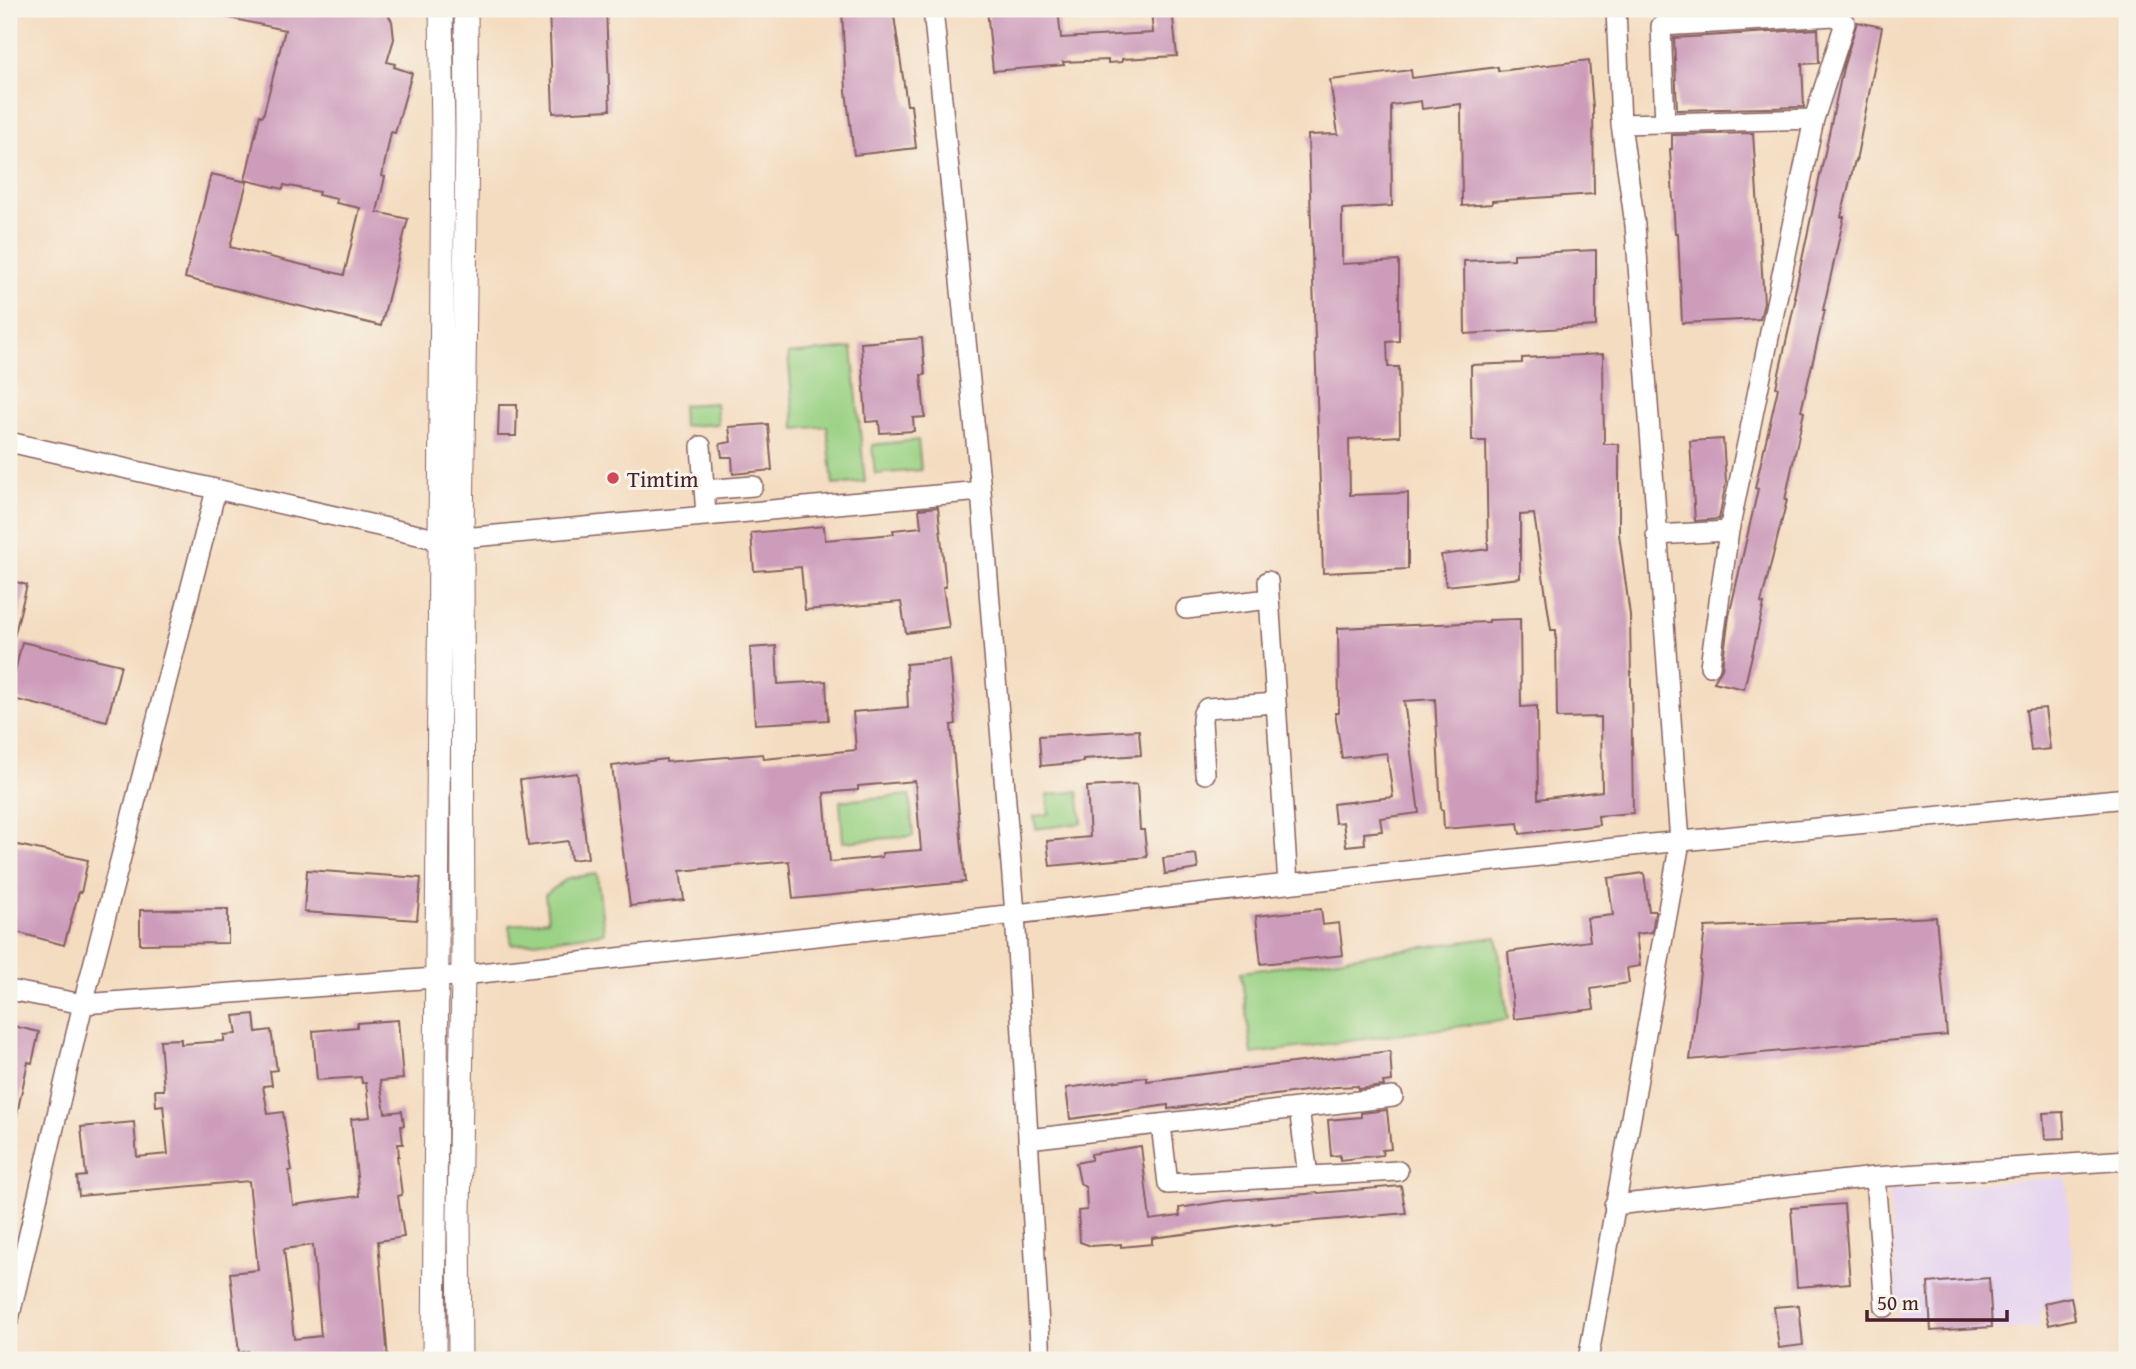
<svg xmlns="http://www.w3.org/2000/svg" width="2136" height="1369" viewBox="0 0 2136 1369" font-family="'Gentium Book Plus',serif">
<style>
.built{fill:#e5d3f1}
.green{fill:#9bd285;stroke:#727858;stroke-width:2}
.building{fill:#cd9cbb;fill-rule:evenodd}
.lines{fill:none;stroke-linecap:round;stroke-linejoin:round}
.minor-casing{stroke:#86615f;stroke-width:22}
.tertiary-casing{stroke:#86615f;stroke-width:25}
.minor{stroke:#fff;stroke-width:19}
.tertiary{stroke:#fff;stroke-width:23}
.poi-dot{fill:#d1495b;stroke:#f7f3e8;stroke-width:2.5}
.labels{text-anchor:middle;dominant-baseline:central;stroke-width:6;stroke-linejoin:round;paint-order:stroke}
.poi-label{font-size:23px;fill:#4a1f2b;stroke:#f7f3e8;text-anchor:start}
</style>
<rect width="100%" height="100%" fill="#f7f3e8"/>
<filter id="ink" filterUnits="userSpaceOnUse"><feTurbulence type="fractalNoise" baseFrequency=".0143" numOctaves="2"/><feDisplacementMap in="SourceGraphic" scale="14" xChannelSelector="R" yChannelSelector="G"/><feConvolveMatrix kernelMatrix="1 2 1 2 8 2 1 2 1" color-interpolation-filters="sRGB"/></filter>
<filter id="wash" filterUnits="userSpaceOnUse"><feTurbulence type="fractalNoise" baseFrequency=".00686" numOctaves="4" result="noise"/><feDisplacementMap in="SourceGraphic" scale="28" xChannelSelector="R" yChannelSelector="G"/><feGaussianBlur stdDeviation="1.57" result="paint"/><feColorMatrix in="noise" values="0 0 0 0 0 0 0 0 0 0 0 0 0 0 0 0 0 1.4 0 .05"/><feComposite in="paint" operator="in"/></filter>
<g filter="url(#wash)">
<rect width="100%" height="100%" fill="#f4dcc0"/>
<!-- built -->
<path class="built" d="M 2066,1177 L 2076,1307 L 2040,1310 L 2041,1327 L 1959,1333 L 1957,1317 L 1899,1321 L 1889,1190 Z"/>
<!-- green -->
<path class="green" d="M 852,348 L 865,482 L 833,485 L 827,426 L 795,429 L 788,354 Z
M 716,403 L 718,424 L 683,426 L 682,405 Z
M 918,440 L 921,470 L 875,474 L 872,445 Z
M 1078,791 L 1082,823 L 1036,829 L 1034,816 L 1049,814 L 1047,795 Z
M 910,795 L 913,836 L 843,842 L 840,801 Z
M 597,874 L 604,933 L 512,945 L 509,925 L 548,920 L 545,895 L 568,878 Z
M 1497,937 L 1508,1020 L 1252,1054 L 1241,972 Z"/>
<g id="blocks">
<!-- building -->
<path class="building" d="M 217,9 L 384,9 L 392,21 L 394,39 L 387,62 L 395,64 L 394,67 L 412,73 L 395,133 L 391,132 L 382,176 L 385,177 L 377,212 L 408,219 L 381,326 L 185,278 L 211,174 L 247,182 L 230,247 L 344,275 L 360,208 L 336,203 L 337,199 L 318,195 L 319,192 L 284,185 L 283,189 L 245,180 L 260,115 L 263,116 L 285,30 L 216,15 Z
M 549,9 L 606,9 L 610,110 L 553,113 Z
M 842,9 L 893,9 L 907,105 L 911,105 L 916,148 L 854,155 L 846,91 Z
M 987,9 L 1058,9 L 1061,38 L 1153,33 L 1151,9 L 1172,9 L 1177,56 L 1122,59 L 1122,62 L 1108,63 L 1108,60 L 1063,62 L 1064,65 L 993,71 Z
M 1857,22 L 1882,27 L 1856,161 L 1855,160 L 1841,217 L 1844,217 L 1823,310 L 1825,310 L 1801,411 L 1804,412 L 1785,500 L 1787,500 L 1761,603 L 1764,604 L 1744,689 L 1714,682 L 1722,668 L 1729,616 L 1758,489 L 1755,488 L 1778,388 L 1776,387 L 1796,297 L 1794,297 L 1843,68 Z
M 1818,29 L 1819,63 L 1802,64 L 1804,107 L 1677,110 L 1674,38 Z
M 1589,60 L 1593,108 L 1594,194 L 1492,201 L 1492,204 L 1462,206 L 1461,104 L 1422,109 L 1421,101 L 1391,105 L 1392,206 L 1342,209 L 1342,264 L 1399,261 L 1399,341 L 1387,342 L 1388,367 L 1399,367 L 1400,436 L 1349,439 L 1350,495 L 1408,493 L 1408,569 L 1323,573 L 1308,135 L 1338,134 L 1330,80 L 1411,70 L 1412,78 L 1498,67 L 1498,71 Z
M 1753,133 L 1764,302 L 1760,319 L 1682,323 L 1678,233 L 1675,233 L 1670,149 L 1672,149 L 1672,135 Z
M 1596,250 L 1596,326 L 1465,334 L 1464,261 L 1514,259 L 1514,254 Z
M 922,338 L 925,375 L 921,375 L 925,417 L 913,418 L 914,431 L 880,433 L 879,421 L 866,422 L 861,343 Z
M 1603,354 L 1604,444 L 1619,444 L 1619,534 L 1630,615 L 1633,813 L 1598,816 L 1599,825 L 1520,834 L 1518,823 L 1444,829 L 1443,810 L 1441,810 L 1435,699 L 1404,701 L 1419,813 L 1380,818 L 1382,831 L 1364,833 L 1365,844 L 1346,846 L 1343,822 L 1335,823 L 1333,804 L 1393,797 L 1387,753 L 1342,758 L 1335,713 L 1339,713 L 1338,628 L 1489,622 L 1489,620 L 1520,619 L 1521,707 L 1537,706 L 1538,799 L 1602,791 L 1601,717 L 1557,718 L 1556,630 L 1551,630 L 1534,514 L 1520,515 L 1520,578 L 1446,586 L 1441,555 L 1488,549 L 1486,441 L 1472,441 L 1471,365 L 1522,363 L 1522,358 Z
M 499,405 L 517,405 L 516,436 L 498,436 Z
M 768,424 L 772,470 L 733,474 L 732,457 L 722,457 L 720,444 L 731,442 L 729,427 Z
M 1723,439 L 1726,482 L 1719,519 L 1695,521 L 1690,441 Z
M 938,507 L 946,587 L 943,587 L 949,627 L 906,633 L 901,602 L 805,610 L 801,567 L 754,571 L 751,533 L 824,526 L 825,540 L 894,534 L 893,530 L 921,527 L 919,509 Z
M 9,580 L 27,585 L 14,637 L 9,636 Z
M 22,642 L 121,665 L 107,721 L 9,698 Z
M 776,646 L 778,684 L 826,681 L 828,720 L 755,724 L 750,648 Z
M 950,660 L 956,724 L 951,725 L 965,882 L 793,899 L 789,861 L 680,871 L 684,900 L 630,906 L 612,766 L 666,759 L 666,762 L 763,754 L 764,759 L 856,750 L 853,712 L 908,707 L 906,664 ZM 915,781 L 921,850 L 882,853 L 882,857 L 830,862 L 824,793 L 858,790 L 858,786 Z
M 2045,708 L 2050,749 L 2031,751 L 2026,710 Z
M 1139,730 L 1141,755 L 1083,759 L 1083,762 L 1041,766 L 1039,736 Z
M 577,773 L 588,858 L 571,860 L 568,841 L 528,846 L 520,780 Z
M 1137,784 L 1140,830 L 1144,830 L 1147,857 L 1050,866 L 1047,841 L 1090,837 L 1087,787 Z
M 13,844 L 88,860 L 81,893 L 79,892 L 64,945 L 9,930 L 9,866 Z
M 1196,854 L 1198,869 L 1165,874 L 1163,858 Z
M 307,870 L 421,878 L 417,920 L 304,912 Z
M 1644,873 L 1649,911 L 1655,911 L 1655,913 L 1652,932 L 1636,934 L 1640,966 L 1627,968 L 1629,983 L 1591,989 L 1594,1009 L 1514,1019 L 1508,952 L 1590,941 L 1587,918 L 1613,915 L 1608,878 Z
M 228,909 L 228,943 L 140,944 L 140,910 Z
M 1321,909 L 1323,925 L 1339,923 L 1343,955 L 1261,964 L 1256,916 Z
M 1936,917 L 1947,1035 L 1690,1060 L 1705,927 Z
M 254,1014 L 256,1032 L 271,1030 L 277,1070 L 270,1071 L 272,1085 L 263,1086 L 268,1114 L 283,1112 L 292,1171 L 289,1171 L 293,1205 L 359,1196 L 351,1119 L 370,1117 L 366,1083 L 362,1083 L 361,1077 L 317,1080 L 313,1031 L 357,1027 L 357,1023 L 398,1020 L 403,1079 L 380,1081 L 385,1113 L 402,1111 L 404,1125 L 401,1126 L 403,1144 L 398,1144 L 399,1156 L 397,1156 L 402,1195 L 398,1196 L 404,1237 L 378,1241 L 388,1360 L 340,1360 L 339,1353 L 296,1357 L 296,1360 L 250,1360 L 248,1351 L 239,1353 L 230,1273 L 258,1270 L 249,1181 L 79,1196 L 77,1177 L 86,1176 L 81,1127 L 134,1122 L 137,1157 L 168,1154 L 163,1105 L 156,1106 L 155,1090 L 164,1090 L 160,1040 L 181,1039 L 181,1044 L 224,1041 L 224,1035 L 237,1034 L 234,1016 ZM 313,1245 L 321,1336 L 294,1339 L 284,1249 Z
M 9,1025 L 39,1032 L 32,1063 L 28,1062 L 15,1123 L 9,1122 Z
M 1390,1051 L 1392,1081 L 1383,1082 L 1384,1086 L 1358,1089 L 1358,1086 L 1336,1087 L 1168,1109 L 1168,1105 L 1070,1119 L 1066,1088 L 1147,1077 L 1147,1081 Z
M 1387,1110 L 1391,1149 L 1382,1150 L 1383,1155 L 1340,1160 L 1340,1155 L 1331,1156 L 1328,1120 L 1361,1117 L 1361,1113 Z
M 2063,1112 L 2065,1138 L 2045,1139 L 2043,1113 Z
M 1141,1146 L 1150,1220 L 1180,1216 L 1179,1208 L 1224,1201 L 1401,1186 L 1406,1213 L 1272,1225 L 1272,1223 L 1152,1238 L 1152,1244 L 1121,1247 L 1121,1244 L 1091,1246 L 1080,1242 L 1078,1211 L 1087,1210 L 1086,1188 L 1080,1183 L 1076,1163 L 1091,1160 L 1091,1154 Z
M 1844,1204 L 1850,1283 L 1797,1287 L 1791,1208 Z
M 1989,1278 L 1992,1327 L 1931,1331 L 1928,1283 Z
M 2071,1297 L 2075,1319 L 2049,1325 L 2044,1303 Z
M 1799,1305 L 1803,1345 L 1779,1348 L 1774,1307 Z"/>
</g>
</g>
<g filter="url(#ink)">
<use href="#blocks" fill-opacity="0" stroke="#86615f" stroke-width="2"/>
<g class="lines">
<!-- minor casing -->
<g class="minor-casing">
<path id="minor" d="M 933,9 L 981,491 L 1015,914 L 1041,1360
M 1665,123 L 1661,26 L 1834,16 L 1845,23 L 1814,119
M 1621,124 L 1814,119 L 1729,531 L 1710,666
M 9,442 L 440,540 L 981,491
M 701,446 L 706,515
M 704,490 L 753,486
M 1656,535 L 1729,531
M 1268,581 L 1288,884
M 1186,609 L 1269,599
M 1205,774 L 1202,720 L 1203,713 L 1207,708 L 1276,703
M 9,990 L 83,1004 L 216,490
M 1299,1108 L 1308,1176
M 1161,1124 L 1168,1184 L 1398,1171
M 1028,1139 L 1393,1097
M 1875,1177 L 1885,1307
M 1614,1205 L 1875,1177 L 2127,1160
M 9,1319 L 83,1004 L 435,978 L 1641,845 L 2127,798
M 1588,1360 L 1680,842 L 1635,225 L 1621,124 L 1616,9"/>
</g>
<!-- tertiary casing -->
<g class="tertiary-casing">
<path id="tertiary" d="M 434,1360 L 443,131 L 441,9
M 460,1360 L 459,1214 L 463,975 L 462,538 L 467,131 L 466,9"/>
</g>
<!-- minor -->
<use href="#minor" class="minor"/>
<!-- tertiary -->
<use href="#tertiary" class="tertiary"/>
</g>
</g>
<!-- markers -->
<circle class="poi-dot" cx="613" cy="478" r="7"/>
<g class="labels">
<!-- poi labels -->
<g class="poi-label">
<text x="627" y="478">Timtim</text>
</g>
</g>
<!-- margin -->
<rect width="2136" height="1369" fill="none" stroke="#f7f3e8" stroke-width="35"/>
<!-- scale -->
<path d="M1867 1310v10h140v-10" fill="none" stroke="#4a1f2b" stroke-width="3.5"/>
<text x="1877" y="1310" font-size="21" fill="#4a1f2b" stroke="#f7f3e8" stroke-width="5" paint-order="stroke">50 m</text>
</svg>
